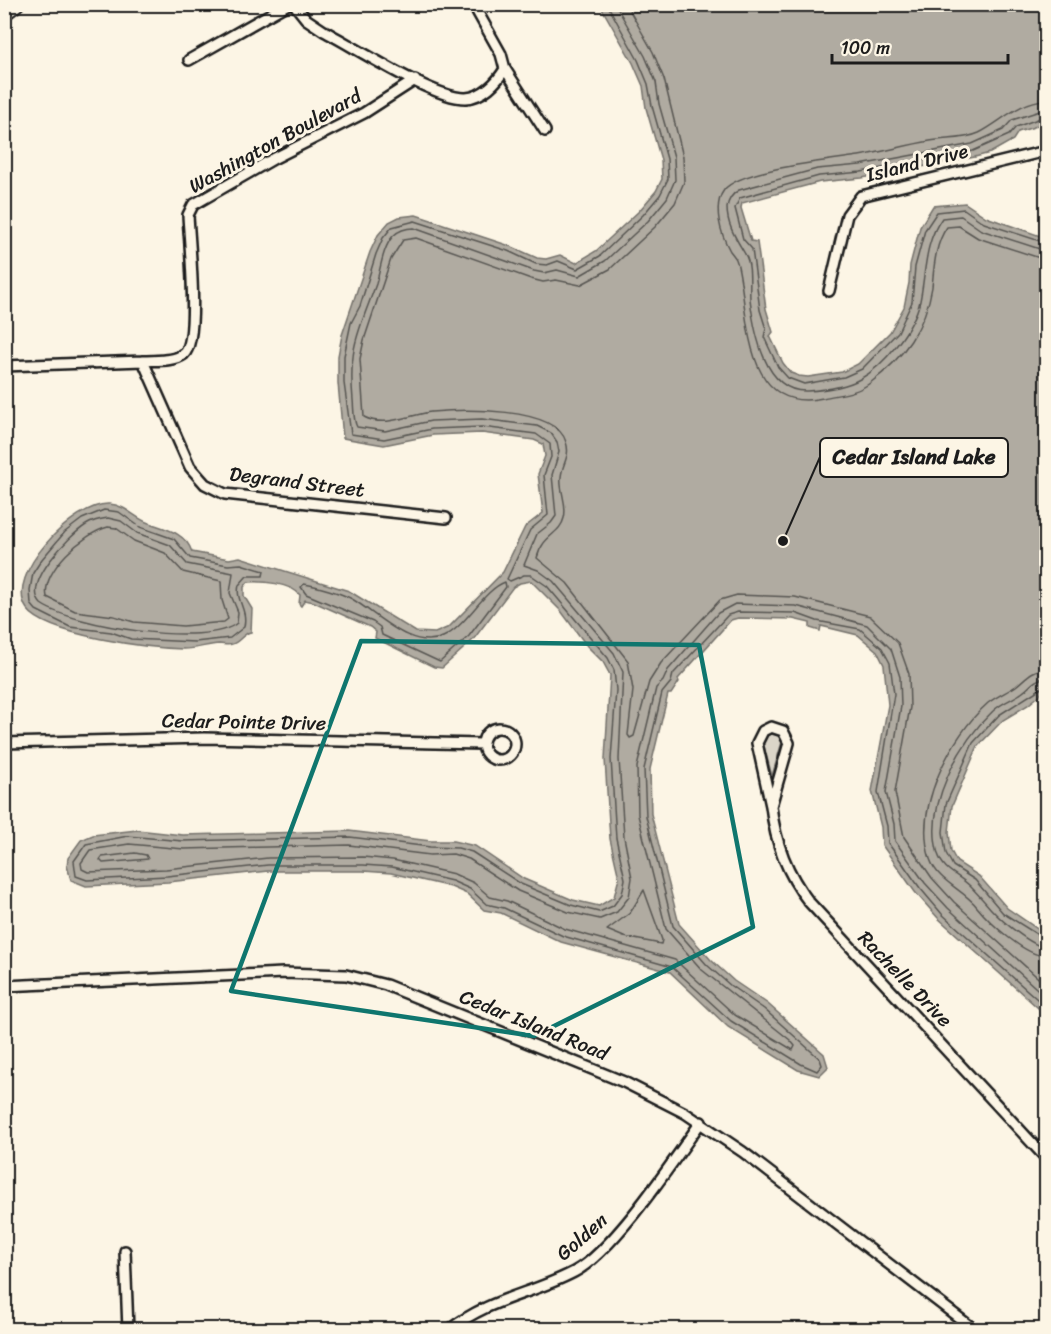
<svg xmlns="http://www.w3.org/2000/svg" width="1051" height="1334" viewBox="0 0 1051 1334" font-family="Sriracha,sans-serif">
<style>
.green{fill:#dbd5c8;stroke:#7c7872;stroke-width:1.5}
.water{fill:#b0aba1;stroke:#75726c;stroke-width:1.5}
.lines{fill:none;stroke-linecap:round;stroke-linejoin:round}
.shore{stroke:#575551;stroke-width:1.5}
.street-casing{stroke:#1c1c1c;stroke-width:14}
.secondary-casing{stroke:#1c1c1c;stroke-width:18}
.street{stroke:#fcf5e5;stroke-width:9}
.secondary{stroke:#fcf5e5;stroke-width:14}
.marked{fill:none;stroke:#0f766e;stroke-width:4.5;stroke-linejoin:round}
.labels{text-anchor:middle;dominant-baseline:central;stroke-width:6;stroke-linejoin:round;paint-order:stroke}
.street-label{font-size:20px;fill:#1c1c1c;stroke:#fcf5e5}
.leader{fill:none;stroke:#1c1c1c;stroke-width:2}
.callout-dot{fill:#1c1c1c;stroke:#fcf5e5;stroke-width:2}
.callout{fill:#fcf5e5;stroke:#1c1c1c;stroke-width:2}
.callout-label{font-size:21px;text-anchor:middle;font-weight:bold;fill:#1c1c1c}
</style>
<rect width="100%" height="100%" fill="#fcf5e5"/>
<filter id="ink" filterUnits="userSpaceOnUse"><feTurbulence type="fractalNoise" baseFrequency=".0167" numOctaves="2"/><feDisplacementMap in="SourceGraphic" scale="12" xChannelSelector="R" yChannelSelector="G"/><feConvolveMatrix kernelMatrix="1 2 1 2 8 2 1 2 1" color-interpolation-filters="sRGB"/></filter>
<g filter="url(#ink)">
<!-- green -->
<path class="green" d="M 771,733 L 778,735 L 782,742 L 772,776 L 763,743 L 766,736 Z"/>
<!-- water -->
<path class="water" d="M 600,5 L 1046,5 L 1046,119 L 1037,126 L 1018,132 L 1013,140 L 990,153 L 975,157 L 862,178 L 820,182 L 742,203 L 741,208 L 751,241 L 757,242 L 766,309 L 773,332 L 770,336 L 783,363 L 791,373 L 799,376 L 808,377 L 842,372 L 858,364 L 890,332 L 904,307 L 909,283 L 910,265 L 920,227 L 933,206 L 965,203 L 986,217 L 1046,238 L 1046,690 L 1028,705 L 1003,720 L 978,746 L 952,806 L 949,832 L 951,851 L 957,862 L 979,876 L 1007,908 L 1046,935 L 1046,1015 L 938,918 L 915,892 L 882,845 L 881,827 L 872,791 L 888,705 L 884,665 L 877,651 L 858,635 L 821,626 L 820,631 L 810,628 L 810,623 L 793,619 L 738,618 L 731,620 L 678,679 L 679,682 L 671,694 L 668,694 L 650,769 L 651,814 L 679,924 L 711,960 L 734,981 L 768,1004 L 824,1054 L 828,1067 L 819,1076 L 798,1070 L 728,1027 L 670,972 L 561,942 L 501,913 L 484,910 L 467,894 L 451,887 L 391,873 L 363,871 L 268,871 L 168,882 L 86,886 L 71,880 L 67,866 L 68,858 L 81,840 L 93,835 L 137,830 L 183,835 L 349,831 L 431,841 L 453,841 L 475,846 L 524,879 L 573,900 L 599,906 L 614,897 L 619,878 L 610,839 L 605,759 L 610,675 L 603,662 L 587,646 L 561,611 L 531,581 L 520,583 L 513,587 L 473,640 L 442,668 L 434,667 L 375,638 L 376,632 L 370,627 L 314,602 L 305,600 L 301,606 L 299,604 L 300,595 C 290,583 263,581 248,582 L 244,587 L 244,596 L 252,609 L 251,632 C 243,633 240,642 232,644 C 229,646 223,644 219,644 C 207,645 195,649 183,649 C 150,648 47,636 27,609 C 3,576 75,502 109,504 C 126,505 134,518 149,523 C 166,529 186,533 192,552 L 229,559 L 240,557 L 349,591 L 416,632 L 435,633 L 449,627 L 503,572 L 525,527 L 543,513 L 538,474 L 545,456 L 543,444 L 534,440 L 482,433 L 433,435 L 384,445 L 343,438 L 338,383 L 338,356 L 342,335 L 370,252 L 378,235 L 389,222 L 399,217 L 416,215 L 510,246 L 537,258 L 546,259 L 560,255 L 576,263 L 596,251 L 639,211 L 656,191 L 662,179 L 661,160 L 646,108 L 643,86 L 633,63 Z"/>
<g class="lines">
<!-- shore -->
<path class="shore" d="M 607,4 L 638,60 L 648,84 L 652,106 L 667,159 L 668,179 L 660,195 L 643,215 L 600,256 L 577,269 L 558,261 L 547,265 L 536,264 L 508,251 L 415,221 L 392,227 L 383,238 L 376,254 L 360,306 L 351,323 L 344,356 L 344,383 L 351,434 L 384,439 L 432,429 L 482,427 L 536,434 L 550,444 L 551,457 L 544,475 L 548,515 L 530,530 L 507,579 L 510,581 L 524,575 L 531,575 L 547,586 L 608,658 L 614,670 L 616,690 L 611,759 L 616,838 L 625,879 L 622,894 L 613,906 L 599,912 L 571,905 L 521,884 L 472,852 L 458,848 L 430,847 L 350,837 L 183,841 L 128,836 L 86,844 L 74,861 L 76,876 L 87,880 L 167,876 L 268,865 L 363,865 L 392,867 L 452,881 L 470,889 L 486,904 L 504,908 L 563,936 L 672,967 L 731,1021 L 801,1064 L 817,1071 L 822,1065 L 820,1059 L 764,1009 L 731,986 L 707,965 L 673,926 L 646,816 L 644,769 L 662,693 L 671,682 L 673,674 L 728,615 L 738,612 L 795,613 L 817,621 L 860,629 L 882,648 L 890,663 L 894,694 L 878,792 L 887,826 L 888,843 L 920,888 L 942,914 L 1046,1007
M 615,4 L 645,56 L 656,82 L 659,104 L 674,157 L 675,180 L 667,198 L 648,221 L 605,261 L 579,276 L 557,270 L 544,273 L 534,271 L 414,228 C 406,228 399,230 393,236 C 382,249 381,268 376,284 C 359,331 348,347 353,400 C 354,409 353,420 357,427 L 385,431 L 431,421 L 482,419 L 537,426 L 551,433 L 557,442 L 559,452 L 552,475 L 556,516 L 551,523 L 537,534 L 524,565 L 538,570 L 553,581 L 614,653 L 623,672 L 619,759 L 624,837 L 632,878 L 629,897 L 617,912 L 600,919 L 568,912 L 518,891 L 469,859 L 453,854 L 430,855 L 349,845 L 184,849 L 129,844 L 90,850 L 81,863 L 82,869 L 88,872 L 166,869 L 268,858 L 363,857 L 393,860 L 454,874 L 474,883 L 490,897 L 507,901 L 565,929 L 675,960 L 735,1015 L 793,1050 L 795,1046 L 790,1040 L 702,970 L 666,929 L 638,815 L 637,767 L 656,688 L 663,681 L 668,670 L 718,613 L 735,604 L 796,606 L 867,625 L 891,649 L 900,677 L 901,706 L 886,792 L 894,824 L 895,841 L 925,883 L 948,908 L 1046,997
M 626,4 L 653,52 L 664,79 L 683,157 L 684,182 L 675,203 L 655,227 L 610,269 L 580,285 L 556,280 L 543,282 L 531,279 L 416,238 L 403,240 L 391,259 L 364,340 L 360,359 L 364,417 C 385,428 409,415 431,412 C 461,409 556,406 566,442 C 571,456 562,464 561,477 C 559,491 568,504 564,518 C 560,535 543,534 537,558 L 567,583 L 628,661 L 633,690 L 628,735 L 630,738 L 634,736 L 649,682 L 661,663 L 720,600 L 737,595 L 795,597 L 870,616 L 898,643 L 909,674 L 910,707 L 895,792 L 904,837 L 932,878 L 954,902 L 1046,985
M 1046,100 C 1019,101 1001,122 979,133 C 964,140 946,138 930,141 C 906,145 883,152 859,156 C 832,160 740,169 724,190 C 712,206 721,235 730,251 C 733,255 736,257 737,262 C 750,309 740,416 823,398 C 839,394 856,394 870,383 C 902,360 926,326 932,287 C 934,267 935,244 947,227 L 959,226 L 978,238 L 1046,260
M 1046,109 L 1012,120 L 1003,130 L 972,144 L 860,165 L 817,169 L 739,190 C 732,194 728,200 727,208 C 727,226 737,240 745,254 C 752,265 749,286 750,299 C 754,330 764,393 807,391 C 823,390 846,387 860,379 C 884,366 914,328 920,301 C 926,273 924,243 942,218 L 961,216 L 981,230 L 1046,251
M 1046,116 L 1016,127 L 1009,135 L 973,151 L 861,172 L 819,176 L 740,198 L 735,208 L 743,239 L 752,249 L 760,310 L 766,329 L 764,337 L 778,367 L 788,378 L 804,384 L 844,377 L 862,369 L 898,332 L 912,302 L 915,267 L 925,230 L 937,212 L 964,209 L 984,223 L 1046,243
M 104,510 L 119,512 L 140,527 L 174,539 L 190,558 L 228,565 L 241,564 L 264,571 L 263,576 L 247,576 L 239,585 C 235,601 248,608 244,627 L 230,638 L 195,642 L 131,639 L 111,632 L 70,627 L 36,610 L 31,604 L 30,590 L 33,573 L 42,559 L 65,532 L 82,519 Z
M 108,518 L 121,521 L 137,533 L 170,545 L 187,564 L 233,573 L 230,593 L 238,612 L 237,623 C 207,648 73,626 41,604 C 22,583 69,536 86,525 C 92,521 101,519 108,518 Z
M 108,527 L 116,528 L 134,541 L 165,553 L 183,572 L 221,581 L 222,600 L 228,619 L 224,622 L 183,626 L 134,622 L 114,616 L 75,611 L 47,597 C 41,571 84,533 108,527 Z
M 505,582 L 506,587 L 469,636 L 440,662 L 382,635 L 380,627 L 373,622 L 306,594 L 301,587 L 304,584 C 317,586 341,593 352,599 C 378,614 411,651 443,637 C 466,627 483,590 505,582 Z
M 1046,669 C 1032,669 1026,678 1016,686 C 1007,692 997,696 988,703 C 951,736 913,808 930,859 C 938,882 963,889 977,907 C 990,923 1025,956 1046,956
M 1046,678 C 1034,678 1030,688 1020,694 C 1011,700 1001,703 993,711 C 959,743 924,806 938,854 C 944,872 958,874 970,886 C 977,893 984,901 991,909 C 1001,920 1032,947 1046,947
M 1046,685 L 999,715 L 973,743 L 946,804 L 943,832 L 946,853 L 953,866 L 975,880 L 1003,913 L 1046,940
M 135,853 L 146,855 L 148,859 L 103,863 L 100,860 L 102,857 Z
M 644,890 L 662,940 L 661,944 L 624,937 L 607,930 L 630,913 Z"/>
<!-- street casing -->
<g class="street-casing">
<path id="street" d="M 294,4 L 306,19 L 324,31 C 355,47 434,99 466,98 C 483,97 497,82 505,69 L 501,54 L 473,4
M 189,60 L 288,4
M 505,69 L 545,131
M 829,291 L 847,215 L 861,196 L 1046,151
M 143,361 C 156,360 173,362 184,354 C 200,340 189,239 188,215 L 193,205 L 273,159 L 364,113 L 415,80
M 4,366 L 143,361 L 190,467 L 205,484 L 225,494 L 446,518
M 771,727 L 783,731 L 789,743 L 771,806 L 757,743 L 763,731 Z
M483 744a16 16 0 1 1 32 0a16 16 0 1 1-32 0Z
M 4,743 L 204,738 L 482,744
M 771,806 C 775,842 787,874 809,902 L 1046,1158
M 4,986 L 283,973 L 346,975 L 386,985 L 624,1082 L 685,1113 L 743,1152 L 975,1330
M 125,1251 L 128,1330
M 449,1330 C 490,1298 530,1295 574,1272 C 613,1252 674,1160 701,1122"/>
</g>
<!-- secondary casing -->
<g class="secondary-casing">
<path id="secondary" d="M 4,13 L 16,4"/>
</g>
<!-- street -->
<use href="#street" class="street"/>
<!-- secondary -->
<use href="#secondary" class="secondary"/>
</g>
</g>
<!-- marked area -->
<path class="marked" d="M 361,641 L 699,645 L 753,927 L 534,1036 L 231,991 Z"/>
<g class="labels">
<!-- street labels -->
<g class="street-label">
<text transform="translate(275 141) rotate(-29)">Washington Boulevard</text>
<text transform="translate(917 163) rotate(-14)">Island Drive</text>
<text transform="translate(297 482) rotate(7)">Degrand Street</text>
<text transform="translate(244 722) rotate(1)">Cedar Pointe Drive</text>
<text transform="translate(905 979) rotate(46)">Rachelle Drive</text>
<text transform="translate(534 1025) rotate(22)">Cedar Island Road</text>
<text transform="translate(582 1237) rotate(-41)">Golden</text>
</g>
</g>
<!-- callouts -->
<path class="leader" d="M783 541L820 457"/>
<circle class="callout-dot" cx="783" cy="541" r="6"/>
<rect class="callout" x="820" y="438" width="188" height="39" rx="6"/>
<g class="callout-label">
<text x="914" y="464">Cedar Island Lake</text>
</g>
<!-- margin -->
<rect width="1051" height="1334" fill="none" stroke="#fcf5e5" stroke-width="24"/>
<rect x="12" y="12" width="1027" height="1310" fill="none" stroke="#1c1c1c" stroke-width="2" filter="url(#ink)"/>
<!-- scale -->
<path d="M832 54v9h176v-9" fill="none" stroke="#1c1c1c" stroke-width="3"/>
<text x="841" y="54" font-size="18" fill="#1c1c1c" stroke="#fcf5e5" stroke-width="4.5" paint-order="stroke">100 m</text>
</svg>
